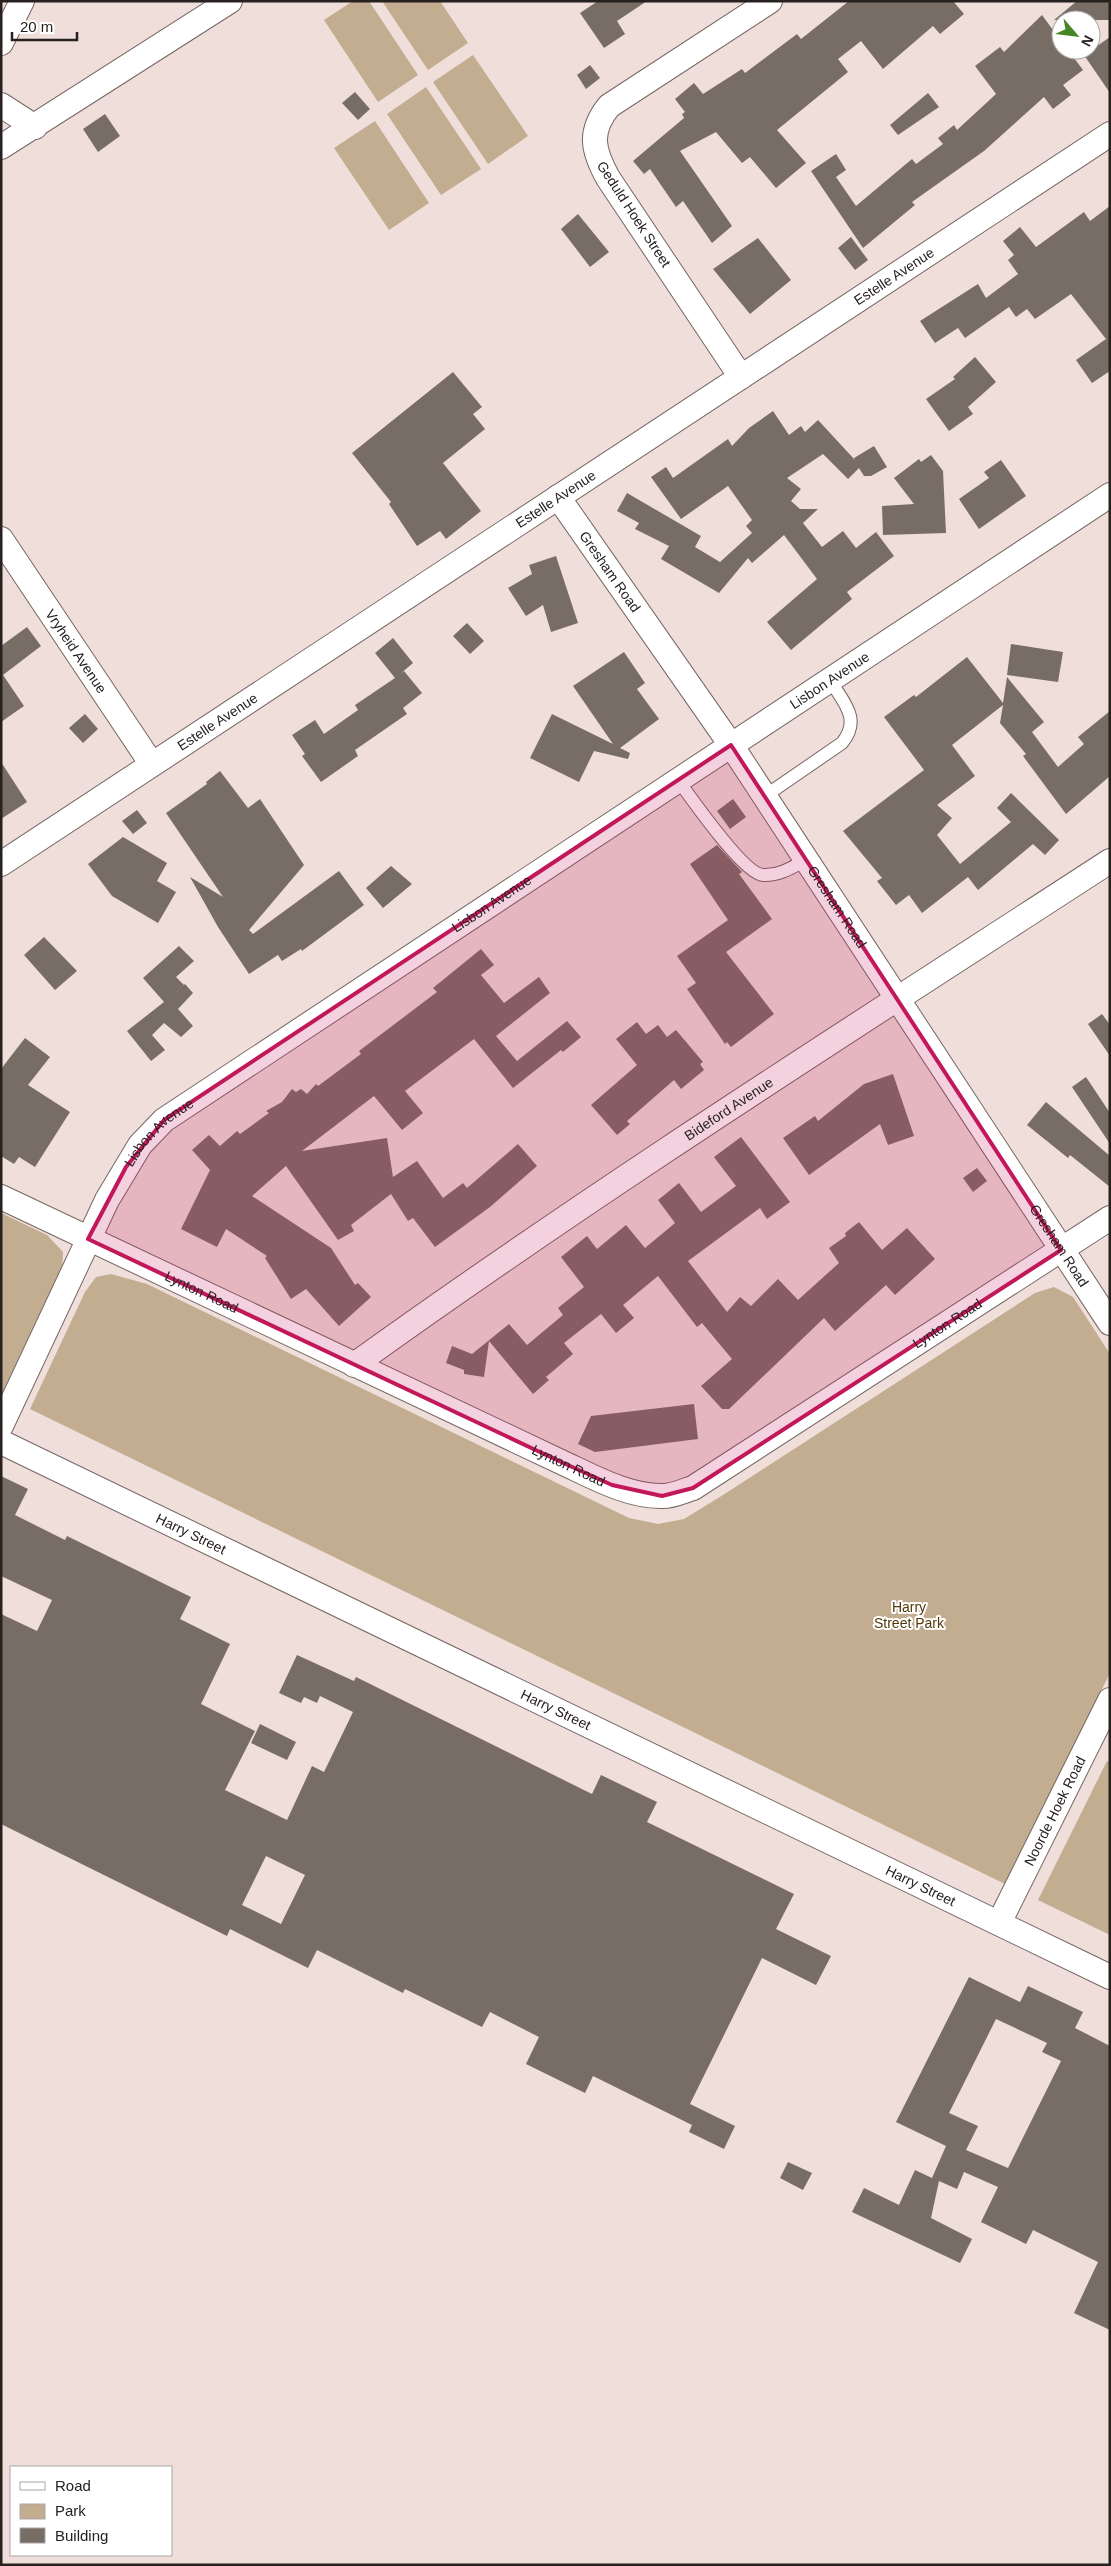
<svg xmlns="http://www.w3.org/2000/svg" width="1111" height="2566" viewBox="0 0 1111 2566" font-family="Arial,sans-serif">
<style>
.green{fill:#c2ad91}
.building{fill:#786d64;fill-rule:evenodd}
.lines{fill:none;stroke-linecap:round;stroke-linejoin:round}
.lane-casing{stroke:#756662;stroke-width:14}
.street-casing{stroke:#756662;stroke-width:26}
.lane{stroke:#fff;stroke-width:12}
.street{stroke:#fff;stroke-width:24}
.marked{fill:#c2185b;fill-opacity:0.2;stroke:#c2185b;stroke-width:4;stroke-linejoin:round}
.labels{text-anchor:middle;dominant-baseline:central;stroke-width:4;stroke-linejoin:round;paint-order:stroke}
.street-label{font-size:14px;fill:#272120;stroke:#fff}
.park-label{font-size:14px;fill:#523707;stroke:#fff}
</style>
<rect width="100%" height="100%" fill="#efdeda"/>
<!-- green -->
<path class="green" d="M 353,1 L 369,1 L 418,75 L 378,102 L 324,20 Z
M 382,1 L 440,1 L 468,43 L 428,70 Z
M 473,55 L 528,136 L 488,164 L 433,82 Z
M 426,87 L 481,169 L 441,195 L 387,114 Z
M 375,121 L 429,203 L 389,230 L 334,148 Z
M 1,1213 L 47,1235 L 63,1252 L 62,1270 L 1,1399 Z
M 111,1274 L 147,1284 L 629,1518 L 658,1524 L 684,1519 L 723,1495 L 1035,1293 L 1054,1287 L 1073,1297 L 1110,1354 L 1110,1673 L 1005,1884 L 30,1409 L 85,1292 L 96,1277 Z
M 1107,1761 L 1110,1762 L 1110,1935 L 1038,1900 Z"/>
<!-- building -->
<path class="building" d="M 598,1 L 647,1 L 617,21 L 625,34 L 604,48 L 580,13 Z
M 849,1 L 953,1 L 964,14 L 940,34 L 933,26 L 883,69 L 861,41 L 838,59 L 848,72 L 777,130 L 806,163 L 776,188 L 750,157 L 742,163 L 716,132 L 680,151 L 732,226 L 712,243 L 683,201 L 676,207 L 650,169 L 644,174 L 633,161 L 684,118 L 682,114 L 685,112 L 675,99 L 694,83 L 703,94 L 742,69 L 745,73 L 797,34 L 801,39 Z
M 1077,1 L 1110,1 L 1110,20 L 1054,20 Z
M 1042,15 L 1061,41 L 1061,50 L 1068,50 L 1083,70 L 1063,85 L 1071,95 L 1053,109 L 1044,97 L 984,151 L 912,202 L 915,205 L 863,248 L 811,171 L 836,154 L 846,170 L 836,177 L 856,206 L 912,159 L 916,164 L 943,144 L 938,138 L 954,125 L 957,130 L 996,94 L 975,66 L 1000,47 L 1004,52 Z
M 1110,37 L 1110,93 L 1084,55 Z
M 590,65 L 600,78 L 586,89 L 577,75 Z
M 355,92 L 370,109 L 358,120 L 342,103 Z
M 928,93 L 939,107 L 898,135 L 890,125 Z
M 105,114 L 120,136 L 98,152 L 83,129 Z
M 1110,206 L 1110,371 L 1092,383 L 1076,360 L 1106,339 L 1071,294 L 1035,319 L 1027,309 L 1016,317 L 1009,307 L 965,338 L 958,328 L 935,343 L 920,321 L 978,284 L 986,298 L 1018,274 L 1008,260 L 1014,255 L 1003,241 L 1020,227 L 1036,247 L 1084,212 L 1090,221 Z
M 578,214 L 609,252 L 590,267 L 561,229 Z
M 851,237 L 868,260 L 855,270 L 838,248 Z
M 758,238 L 791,280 L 750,314 L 713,269 Z
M 975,357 L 996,382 L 968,407 L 973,414 L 949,431 L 926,399 L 955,379 L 953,377 Z
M 453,372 L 482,407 L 473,414 L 485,429 L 443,463 L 481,511 L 446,539 L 440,531 L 417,546 L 389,504 L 391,502 L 352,453 Z
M 773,411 L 789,435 L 801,426 L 805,432 L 818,420 L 855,460 L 854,458 L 874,446 L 887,467 L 871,476 L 864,476 L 859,468 L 848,479 L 823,454 L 787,478 L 801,489 L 791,501 L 800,509 L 818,509 L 803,523 L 822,547 L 843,531 L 856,548 L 876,532 L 894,556 L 847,592 L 852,599 L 791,650 L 767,622 L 817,579 L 784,535 L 752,563 L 748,558 L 719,593 L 661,559 L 669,546 L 635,529 L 639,523 L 617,511 L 627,493 L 701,536 L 695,547 L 720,562 L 752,533 L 746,526 L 752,520 L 728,486 L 681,519 L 651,477 L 666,467 L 673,478 L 728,439 L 732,446 L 749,428 Z
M 931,455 L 943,471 L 946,533 L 883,535 L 882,506 L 914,504 L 894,478 L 919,459 L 921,462 Z
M 1001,460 L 1026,496 L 979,529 L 959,499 L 989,478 L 984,472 Z
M 556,556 L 578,623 L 551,632 L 543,605 L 526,616 L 508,588 L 532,574 L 529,565 Z
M 467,623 L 484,641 L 470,654 L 453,636 Z
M 27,627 L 41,646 L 3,675 L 24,706 L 1,722 L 1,646 Z
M 393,638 L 413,663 L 400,674 L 404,671 L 422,693 L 403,708 L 407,714 L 355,750 L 358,756 L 321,782 L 302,756 L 305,754 L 292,735 L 315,720 L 324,734 L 358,710 L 355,705 L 395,678 L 375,653 Z
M 1011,644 L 1063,652 L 1058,682 L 1007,675 Z
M 624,652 L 645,683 L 637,689 L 659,719 L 620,748 L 630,753 L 628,759 L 594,751 L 579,782 L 530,758 L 552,714 L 613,744 L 573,686 Z
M 967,657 L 1003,703 L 1007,677 L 1044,722 L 1032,732 L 1058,767 L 1084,744 L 1078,737 L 1110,711 L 1110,776 L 1066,814 L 1023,756 L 1026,754 L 1000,723 L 1003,705 L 952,745 L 975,776 L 937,805 L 952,818 L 937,835 L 960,864 L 1011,822 L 997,808 L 1011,793 L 1059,840 L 1045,855 L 1033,844 L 978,890 L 968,877 L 922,913 L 909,895 L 896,905 L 877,881 L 882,878 L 843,831 L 924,770 L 884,717 L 914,695 L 916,697 Z
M 85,714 L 98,729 L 83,743 L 69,728 Z
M 1,762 L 27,802 L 1,819 Z
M 220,771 L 248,808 L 260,799 L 304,865 L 249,930 L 253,934 L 339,871 L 364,905 L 302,951 L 301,949 L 282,961 L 278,955 L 249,974 L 218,927 L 190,877 L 223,897 L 166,813 L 207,784 L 206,782 Z
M 733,799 L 746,817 L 730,829 L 717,811 Z
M 137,810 L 147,823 L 133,834 L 122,821 Z
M 123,837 L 167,863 L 157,881 L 176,892 L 158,923 L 112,896 L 88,864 Z
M 717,845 L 742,872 L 739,874 L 772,919 L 726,952 L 774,1014 L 731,1047 L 727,1042 L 725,1044 L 687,989 L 696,983 L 677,956 L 728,920 L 690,864 Z
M 391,866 L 412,884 L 383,908 L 366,888 Z
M 44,937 L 77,971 L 55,990 L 24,955 Z
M 179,946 L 194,961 L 176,977 L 184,985 L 170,997 L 185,984 L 193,993 L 178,1009 L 193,1026 L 181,1037 L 164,1023 L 152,1035 L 165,1050 L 151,1061 L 127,1031 L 164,1002 L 143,978 Z
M 481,949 L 494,965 L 481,975 L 504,1003 L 539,977 L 550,993 L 496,1036 L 517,1061 L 567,1021 L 581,1037 L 563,1052 L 561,1050 L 513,1088 L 474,1039 L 405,1091 L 423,1113 L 402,1130 L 374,1096 L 302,1151 L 387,1138 L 393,1177 L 417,1161 L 443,1198 L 463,1183 L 467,1188 L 518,1144 L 537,1166 L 490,1207 L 435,1247 L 413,1218 L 408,1221 L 391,1194 L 351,1225 L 354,1231 L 338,1240 L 286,1166 L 252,1196 L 331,1248 L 355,1285 L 358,1283 L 371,1297 L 339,1326 L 306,1289 L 291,1299 L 265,1258 L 267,1256 L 226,1229 L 217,1247 L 181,1229 L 210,1170 L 192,1150 L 209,1135 L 220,1146 L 237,1131 L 240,1134 L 269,1113 L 266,1111 L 282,1102 L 292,1089 L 296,1092 L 301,1089 L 307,1094 L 316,1084 L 318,1086 L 361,1054 L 359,1051 L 437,992 L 433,988 Z
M 1102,1014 L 1110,1025 L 1110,1056 L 1088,1024 Z
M 637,1022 L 646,1034 L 658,1025 L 667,1037 L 676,1030 L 703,1062 L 700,1064 L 704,1070 L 681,1089 L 674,1080 L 627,1121 L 630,1124 L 617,1135 L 591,1105 L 637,1065 L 616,1039 Z
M 25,1038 L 50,1057 L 28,1085 L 70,1112 L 35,1167 L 19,1157 L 14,1164 L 1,1156 L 1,1069 Z
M 893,1074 L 914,1136 L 888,1145 L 880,1124 L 809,1175 L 783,1138 L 815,1116 L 818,1121 L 864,1084 Z
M 1086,1077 L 1110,1113 L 1110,1144 L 1072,1087 Z
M 1046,1102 L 1110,1156 L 1110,1187 L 1070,1155 L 1068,1158 L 1027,1125 Z
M 741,1137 L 790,1202 L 767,1219 L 760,1208 L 688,1261 L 727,1312 L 740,1297 L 751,1306 L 778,1279 L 798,1300 L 839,1263 L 829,1248 L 846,1236 L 845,1233 L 859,1222 L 882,1250 L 907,1228 L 935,1259 L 895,1295 L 886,1285 L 835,1331 L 824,1318 L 729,1409 L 722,1409 L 701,1386 L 732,1359 L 702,1323 L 697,1327 L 658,1276 L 623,1305 L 634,1318 L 616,1333 L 601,1314 L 564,1343 L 573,1354 L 546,1377 L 549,1380 L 533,1394 L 489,1341 L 484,1377 L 464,1374 L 464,1370 L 446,1363 L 452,1346 L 472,1354 L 509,1324 L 527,1345 L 563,1315 L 558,1308 L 584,1287 L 561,1257 L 587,1236 L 597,1249 L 626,1225 L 645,1248 L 675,1223 L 658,1200 L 679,1183 L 701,1212 L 736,1186 L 714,1157 Z
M 977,1168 L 987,1181 L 973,1192 L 963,1178 Z
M 694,1404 L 698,1439 L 595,1452 L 578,1444 L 591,1416 Z
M 1,1476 L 28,1489 L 15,1515 L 65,1540 L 67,1536 L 191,1597 L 180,1619 L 230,1644 L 201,1704 L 255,1731 L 225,1790 L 287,1820 L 312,1766 L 324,1772 L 353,1712 L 320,1696 L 317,1703 L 304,1697 L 301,1703 L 279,1693 L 297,1655 L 354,1681 L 356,1677 L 592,1794 L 601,1775 L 657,1802 L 647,1822 L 794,1894 L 776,1929 L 831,1956 L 816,1985 L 762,1958 L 690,2104 L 735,2126 L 724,2149 L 689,2132 L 692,2125 L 593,2076 L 585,2093 L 526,2064 L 539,2037 L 490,2012 L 482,2027 L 405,1989 L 403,1993 L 317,1950 L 308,1968 L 230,1929 L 227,1936 L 1,1824 L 1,1614 L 37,1631 L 52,1600 L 1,1576 ZM 266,1856 L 305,1875 L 281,1924 L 242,1905 Z
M 260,1724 L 296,1742 L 287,1760 L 251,1743 Z
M 969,1977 L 1020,2002 L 1028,1986 L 1083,2012 L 1075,2028 L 1110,2046 L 1110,2330 L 1074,2313 L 1098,2262 L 1033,2230 L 1026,2244 L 981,2222 L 998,2187 L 964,2172 L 957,2189 L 939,2181 L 931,2218 L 972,2239 L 960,2263 L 852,2212 L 864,2188 L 899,2205 L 915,2170 L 932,2178 L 946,2146 L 896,2122 ZM 996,2019 L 1047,2043 L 1042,2052 L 1061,2061 L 1008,2168 L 966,2150 L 978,2126 L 949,2113 Z
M 788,2162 L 812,2173 L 803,2190 L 780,2178 Z"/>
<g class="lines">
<!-- lane casing -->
<g class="lane-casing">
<path id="lane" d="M 678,780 C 691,798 744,874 763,875 C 779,876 793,867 806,860
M 765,796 L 842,743 C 862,719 843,702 830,680"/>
</g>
<!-- street casing -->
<g class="street-casing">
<g id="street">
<path d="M 1,43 L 22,1"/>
<path d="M 1,105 L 35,127"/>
<path d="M 1,147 L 230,1"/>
<path d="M 741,377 L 608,178 C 593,151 588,132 609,106 L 770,1"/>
<path id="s1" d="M 558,497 L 731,745 L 1110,1323"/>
<path id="s2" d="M 1,539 L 151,763"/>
<path id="s3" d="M 1,864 L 1110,134"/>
<path id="s4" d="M 1,1197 L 559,1461 C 590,1475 627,1497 663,1496 C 673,1496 683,1491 693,1488 L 1110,1218"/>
<path id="s5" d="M 354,1365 C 600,1188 856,1026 1110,861"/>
<path id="s6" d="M 1,1426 L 107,1200 L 140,1145 L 164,1120 L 1110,495"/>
<path id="s7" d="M 1,1442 L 1110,1977"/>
<path id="s8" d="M 999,1923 L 1110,1700"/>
</g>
</g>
<!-- lane -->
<use href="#lane" class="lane"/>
<!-- street -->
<use href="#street" class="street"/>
</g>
<!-- marked area -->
<path class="marked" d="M 731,745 L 1061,1250 L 693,1488 L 662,1496 L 612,1485 L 559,1461 L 88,1239 L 126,1167 L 164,1120 Z"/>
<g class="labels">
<!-- street labels -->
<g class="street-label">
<text transform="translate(634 214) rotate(57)">Geduld Hoek Street</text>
<text stroke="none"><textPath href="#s3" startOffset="1069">Estelle Avenue</textPath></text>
<text stroke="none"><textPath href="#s3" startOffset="664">Estelle Avenue</textPath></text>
<text stroke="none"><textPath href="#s1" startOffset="91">Gresham Road</textPath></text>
<text stroke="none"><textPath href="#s2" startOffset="135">Vryheid Avenue</textPath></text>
<text stroke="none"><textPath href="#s6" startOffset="1146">Lisbon Avenue</textPath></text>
<text stroke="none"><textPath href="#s3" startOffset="259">Estelle Avenue</textPath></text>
<text stroke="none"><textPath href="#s6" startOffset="741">Lisbon Avenue</textPath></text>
<text stroke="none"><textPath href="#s1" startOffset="496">Gresham Road</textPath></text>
<text stroke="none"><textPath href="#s5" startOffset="454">Bideford Avenue</textPath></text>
<text stroke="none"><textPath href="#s6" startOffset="336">Lisbon Avenue</textPath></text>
<text stroke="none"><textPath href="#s1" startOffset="901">Gresham Road</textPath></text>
<text stroke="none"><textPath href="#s4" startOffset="222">Lynton Road</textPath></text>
<text stroke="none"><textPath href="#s4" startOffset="1062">Lynton Road</textPath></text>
<text stroke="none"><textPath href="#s4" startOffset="628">Lynton Road</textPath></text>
<text stroke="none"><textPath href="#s7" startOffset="211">Harry Street</textPath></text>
<text stroke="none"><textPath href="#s7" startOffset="616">Harry Street</textPath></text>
<text stroke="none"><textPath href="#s8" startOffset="125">Noorde Hoek Road</textPath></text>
<text stroke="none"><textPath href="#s7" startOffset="1021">Harry Street</textPath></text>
</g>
<!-- park labels -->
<g class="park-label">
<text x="909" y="1607">Harry<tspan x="909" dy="16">Street Park</tspan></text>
</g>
</g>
<!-- border -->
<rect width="1111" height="2566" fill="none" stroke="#272120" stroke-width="5"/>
<!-- legend -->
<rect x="10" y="2466" width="162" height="90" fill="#ffffff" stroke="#a9a6a6"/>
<rect x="20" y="2482" width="25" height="8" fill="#ffffff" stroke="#a9a6a6"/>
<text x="55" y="2491" font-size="15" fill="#272120">Road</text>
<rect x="20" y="2504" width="25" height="15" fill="#c2ad91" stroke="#a9a6a6"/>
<text x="55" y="2516" font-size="15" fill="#272120">Park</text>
<rect x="20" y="2528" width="25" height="15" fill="#786d64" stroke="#a9a6a6"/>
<text x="55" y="2541" font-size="15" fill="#272120">Building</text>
<!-- north arrow -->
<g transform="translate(1076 35) rotate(118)"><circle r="24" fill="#ffffff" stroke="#a9a6a6"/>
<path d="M0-4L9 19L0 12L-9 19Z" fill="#478525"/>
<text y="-8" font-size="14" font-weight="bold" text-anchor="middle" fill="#272120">N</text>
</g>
<!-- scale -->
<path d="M12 32v8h65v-8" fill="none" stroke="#272120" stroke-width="2.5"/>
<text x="20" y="32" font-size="15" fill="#272120" stroke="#ffffff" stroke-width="4" paint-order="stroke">20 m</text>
</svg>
